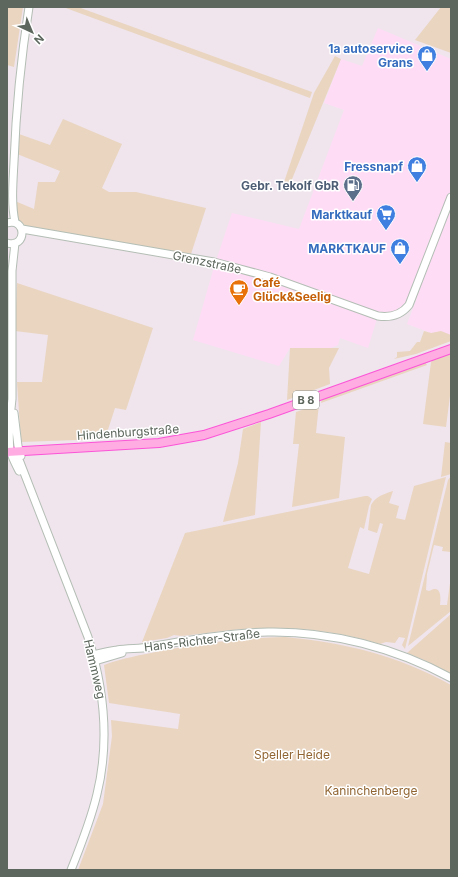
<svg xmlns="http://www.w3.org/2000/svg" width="458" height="877" viewBox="0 0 458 877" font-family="Inter,sans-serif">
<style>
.commercial{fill:#ffdcf6}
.green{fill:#e9d5c0}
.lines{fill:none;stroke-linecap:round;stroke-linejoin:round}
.secondary-casing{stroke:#b4beb5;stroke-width:9}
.primary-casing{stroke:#fb54d7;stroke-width:10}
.secondary{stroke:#fff;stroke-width:7}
.primary{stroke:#fface3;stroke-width:8}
.labels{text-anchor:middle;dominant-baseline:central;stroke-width:3;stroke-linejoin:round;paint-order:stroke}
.shield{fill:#fff;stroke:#8e958e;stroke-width:1}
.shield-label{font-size:11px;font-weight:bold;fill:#5d675d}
.shop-label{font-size:12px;font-weight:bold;fill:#366cbe;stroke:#fff;text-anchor:end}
.service-label{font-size:12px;font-weight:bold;fill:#4e5e75;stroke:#fff;text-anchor:end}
.street-label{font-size:12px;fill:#5d675d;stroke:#fff}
.food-label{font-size:12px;font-weight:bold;fill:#c56008;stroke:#fff;text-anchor:start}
.park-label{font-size:12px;fill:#916532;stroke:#fff}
</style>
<rect width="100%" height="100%" fill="#f0e5ed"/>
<!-- commercial -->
<path class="commercial" d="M 378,28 L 451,59 L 451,335 L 441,332 L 431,333 L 407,324 L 417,298 L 409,296 L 404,304 L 397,310 L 389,312 L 379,312 L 368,348 L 340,338 L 338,345 L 331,348 L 290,348 L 279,366 L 193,340 L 214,267 L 232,213 L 299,229 L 344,110 L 324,103 L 341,59 L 362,66 Z"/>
<!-- green -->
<path class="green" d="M 7,7 L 23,7 L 14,67 L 7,65 Z
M 63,7 L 78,7 L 312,92 L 310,98 Z
M 441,7 L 451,7 L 451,53 L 415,40 Z
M 335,56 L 341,59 L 288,189 L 282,188 L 314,93 Z
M 63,119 L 122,144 L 102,188 L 109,192 L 136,192 L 206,208 L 191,254 L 29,229 L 16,217 L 15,201 L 34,209 L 38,182 L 55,182 L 60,171 L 17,154 L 19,134 L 50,145 Z
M 17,283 L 153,328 L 126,410 L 115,408 L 105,439 L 21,442 L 17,382 L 42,382 L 48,335 L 15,331 Z
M 424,331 L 431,333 L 441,331 L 451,335 L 451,341 L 416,354 L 394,359 L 397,357 L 397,352 L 410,351 L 417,342 L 420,342 Z
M 290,348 L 339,348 L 329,368 L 330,384 L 287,400 Z
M 451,351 L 451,388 L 446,427 L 423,424 L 431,362 L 435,357 Z
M 425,362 L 427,365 L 321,403 L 322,399 L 368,381 L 386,377 L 397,370 Z
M 319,404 L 316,433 L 345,437 L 339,498 L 292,507 L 299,444 L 293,444 L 296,412 Z
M 261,422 L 255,515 L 223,522 L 238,463 L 243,429 Z
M 445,442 L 451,443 L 451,474 L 441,477 Z
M 451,476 L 451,552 L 442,551 L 443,547 L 434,545 L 427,574 L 426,590 L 429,591 C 441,584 441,596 440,605 L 447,605 L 451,576 L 451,611 L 408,646 L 448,480 Z
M 446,477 L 405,649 L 402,645 L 405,638 L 399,637 L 395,643 L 386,642 L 380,644 C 344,633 305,627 267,628 C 238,628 210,633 181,636 L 174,635 L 167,638 L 142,642 L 185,533 L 365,496 L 368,496 L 372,499 L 369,506 L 364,529 L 360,527 L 348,568 L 369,574 L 383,524 L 380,523 L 377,533 L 368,530 L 371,505 C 376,496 384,494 393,491 L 389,503 L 399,506 L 396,518 L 405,520 L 414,486 Z
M 451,614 L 451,674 L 424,660 L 407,653 Z
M 285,637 C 346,643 397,655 451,685 L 451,870 L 78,870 L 103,804 L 112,736 L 111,720 L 178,729 L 180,714 L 109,703 L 104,665 C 122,658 142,655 160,651 C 202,643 242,638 285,637 Z"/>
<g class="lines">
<!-- secondary casing -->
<g class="secondary-casing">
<path id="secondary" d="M 15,222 C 11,203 13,182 14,162 C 16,110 21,58 29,7
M 7,223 C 27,217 27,249 7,243
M 22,229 L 214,262 L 270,277 L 378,316 C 391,318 401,315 409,305 L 451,197
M 15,243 L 12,271 L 12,399 C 10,416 8,434 10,450 C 12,458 16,465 19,471
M 14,413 L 18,446 L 21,456
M 16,452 L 88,637 C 104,688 110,741 97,794 C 91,820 81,845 71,870
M 93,655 C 101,653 109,651 117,650 C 128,648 139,649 150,647 C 189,640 228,633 268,632 C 331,631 396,648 451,678
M 95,661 L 122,653"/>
</g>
<!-- primary casing -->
<g class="primary-casing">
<path id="primary" d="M 7,452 L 159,443 L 204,435 L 269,414 L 451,349"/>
</g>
<!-- secondary -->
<use href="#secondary" class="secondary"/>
<!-- primary -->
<use href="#primary" class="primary"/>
</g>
<!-- icons -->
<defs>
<g id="shop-pin" transform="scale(1)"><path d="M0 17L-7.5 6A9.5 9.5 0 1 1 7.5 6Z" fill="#3f7fe0" stroke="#fff"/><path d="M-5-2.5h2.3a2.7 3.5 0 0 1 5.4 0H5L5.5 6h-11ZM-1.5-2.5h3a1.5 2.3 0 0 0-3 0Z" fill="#fff"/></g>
<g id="fuel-pin" transform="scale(1)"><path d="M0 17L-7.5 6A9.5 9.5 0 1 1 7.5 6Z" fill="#5c6f8a" stroke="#fff"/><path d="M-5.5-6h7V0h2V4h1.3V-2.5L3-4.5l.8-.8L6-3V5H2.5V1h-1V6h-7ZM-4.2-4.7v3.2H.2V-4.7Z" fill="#fff"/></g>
<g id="supermarket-pin" transform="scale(1)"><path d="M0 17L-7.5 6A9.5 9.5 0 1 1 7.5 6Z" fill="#3f7fe0" stroke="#fff"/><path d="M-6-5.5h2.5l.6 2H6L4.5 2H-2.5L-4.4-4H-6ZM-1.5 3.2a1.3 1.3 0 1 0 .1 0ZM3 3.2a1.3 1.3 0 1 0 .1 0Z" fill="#fff"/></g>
<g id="cafe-pin" transform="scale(1)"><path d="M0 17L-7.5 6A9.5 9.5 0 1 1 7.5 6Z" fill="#e8710a" stroke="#fff"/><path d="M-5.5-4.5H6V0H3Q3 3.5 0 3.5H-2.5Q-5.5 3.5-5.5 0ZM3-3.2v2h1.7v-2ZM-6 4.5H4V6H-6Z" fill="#fff"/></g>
</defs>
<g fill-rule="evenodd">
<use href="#shop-pin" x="427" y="55"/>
<use href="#shop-pin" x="417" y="166"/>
<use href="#fuel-pin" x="353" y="185"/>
<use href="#supermarket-pin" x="386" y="214"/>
<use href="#shop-pin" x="400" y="248"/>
<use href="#cafe-pin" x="239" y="289"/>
</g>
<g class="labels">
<!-- shield labels -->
<rect class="shield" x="293" y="391" width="26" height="18" rx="3"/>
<g class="shield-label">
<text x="306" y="400">B 8</text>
</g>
<!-- shop labels -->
<g class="shop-label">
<text x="413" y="48">1a autoservice<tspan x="413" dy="14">Grans</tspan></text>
<text x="403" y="166">Fressnapf</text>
<text x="372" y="214">Marktkauf</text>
<text x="386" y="248">MARKTKAUF</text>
</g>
<!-- service labels -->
<g class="service-label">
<text x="339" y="185">Gebr. Tekolf GbR</text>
</g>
<!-- street labels -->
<g class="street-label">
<text transform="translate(207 262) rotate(12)">Grenzstraße</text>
<text transform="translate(128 432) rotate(-4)">Hindenburgstraße</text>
<text transform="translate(202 640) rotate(-7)">Hans-Richter-Straße</text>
<text transform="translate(95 669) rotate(77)">Hammweg</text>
</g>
<!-- food labels -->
<g class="food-label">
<text x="253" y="282">Café<tspan x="253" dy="14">Glück&amp;Seelig</tspan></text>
</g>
<!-- park labels -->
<g class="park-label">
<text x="292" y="754">Speller Heide</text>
<text x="371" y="790">Kaninchenberge</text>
</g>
</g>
<!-- border -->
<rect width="458" height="877" fill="none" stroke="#5d675d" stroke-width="16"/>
<!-- north arrow -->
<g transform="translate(32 32) rotate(136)" stroke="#ffffff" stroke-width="3" paint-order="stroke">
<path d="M0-3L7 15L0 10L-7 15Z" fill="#5d675d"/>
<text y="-6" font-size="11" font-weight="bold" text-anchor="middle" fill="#5d675d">N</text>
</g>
</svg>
